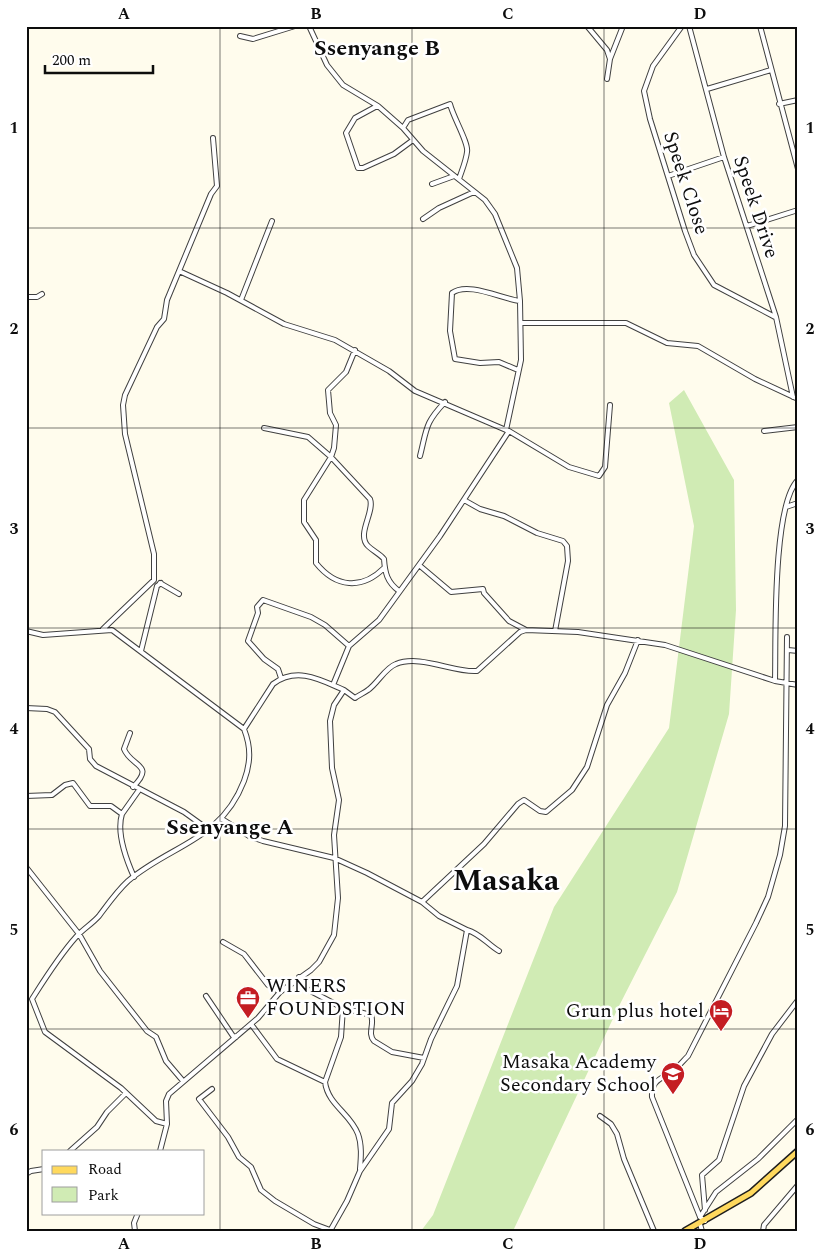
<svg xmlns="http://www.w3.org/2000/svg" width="824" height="1257" viewBox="0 0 824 1257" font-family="Spectral,serif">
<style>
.green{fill:#d0ebb4}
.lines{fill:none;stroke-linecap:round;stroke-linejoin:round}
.minor-casing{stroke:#404040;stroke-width:6}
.major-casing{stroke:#1e1e1e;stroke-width:8}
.minor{stroke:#fff;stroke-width:4}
.major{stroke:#ffd95d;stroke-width:5}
.grid{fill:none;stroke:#0d0d0d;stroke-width:1;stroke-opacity:0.55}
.labels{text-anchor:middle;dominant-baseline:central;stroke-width:5;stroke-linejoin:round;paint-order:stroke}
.street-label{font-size:20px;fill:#0d0d0d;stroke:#fff}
.poi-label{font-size:20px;fill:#0d0d0d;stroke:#fff;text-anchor:end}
.quarter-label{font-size:22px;font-weight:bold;fill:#0d0d0d;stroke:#fff}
.town-label{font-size:30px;font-weight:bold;fill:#0d0d0d;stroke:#fff}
.neatline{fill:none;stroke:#0d0d0d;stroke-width:2}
.grid-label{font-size:16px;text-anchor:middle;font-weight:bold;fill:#0d0d0d}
</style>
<rect width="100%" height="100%" fill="#fffced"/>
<!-- green -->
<path class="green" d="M 684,390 L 734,480 L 736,610 L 729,714 L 677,892 L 618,1008 L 513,1231 L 421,1231 L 433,1215 L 554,907 L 669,728 L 694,526 L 669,403 Z"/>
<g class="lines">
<!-- minor casing -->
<g class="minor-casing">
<path id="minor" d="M 309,26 L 327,65 L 343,85 L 378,106 L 403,128 L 423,151 L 485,200 L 495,214 L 517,268 L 520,301 L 521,360 L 506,430 L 509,431 L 440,536 L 379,620 L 349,646 L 333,685
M 587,26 L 607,50 L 610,59
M 682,26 L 653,66 L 644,91 L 650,119 L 685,231 L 694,255 L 714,285 L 775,317
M 689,26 L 724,157 L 776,317 L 793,397
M 760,26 L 798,169
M 240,36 L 253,39 L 295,26
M 607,79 L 610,59 L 623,26
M 707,89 L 771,70
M 779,104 L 798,100
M 377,106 L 355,118 L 346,133 L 358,168 L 363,168 L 394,154 L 413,140
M 403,128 L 408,120 L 450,104 C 453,117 469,143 467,152 C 466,161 462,170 459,179
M 668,176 L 724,157
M 432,184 L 454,176
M 423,219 L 439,208 L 474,192
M 747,226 L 798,210
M 179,271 L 227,293 L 284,324 L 335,340 L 389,371 L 415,391 L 506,430
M 26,297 L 37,297 L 42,294
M 241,300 L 272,221
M 521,323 L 626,323 L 667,343 L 698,346 L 755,379 L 798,399
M 355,350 L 346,372 L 328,390 L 330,413 L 336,425 L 334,448 L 331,457 L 304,500 L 304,522 L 316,540 L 316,563 C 336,588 362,590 384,568
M 518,370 L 499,362 L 480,363 L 455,359 L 450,331 L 452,293 C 468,281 502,299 520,301
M 264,428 L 308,437 L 331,457 L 370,499 C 375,512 356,534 368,546 C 373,551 380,554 384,559 C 385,573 387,582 399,591
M 509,431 L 569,467 L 599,476 L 605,467 L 610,405
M 764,431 L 798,427
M 420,456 C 427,428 425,423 445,402
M 464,500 L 480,509 L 504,516 L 537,533 L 563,541 L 567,546 L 568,561 L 555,631
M 786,507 L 798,503
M 419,565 L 451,592 L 483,589 L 484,593 L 509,621 L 526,630
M 160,583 L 179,594
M 103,629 L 154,580 L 154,554 L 125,434 L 123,405 L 125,395 L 157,327 L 164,319 L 167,300 L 211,194 L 217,186 L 213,138
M 26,631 L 43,635 L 112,630 L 244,729 C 251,747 251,762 244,781 C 221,841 172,844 128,881 C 117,891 108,904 99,916 C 92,924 83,929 76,937 C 59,956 46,977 32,999 L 45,1032 L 121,1088 L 156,1121 L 167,1124
M 788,650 L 798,651
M 141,651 L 157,586 L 161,583
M 281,678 L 278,669 L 264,659 L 248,641 L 258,613 L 257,607 L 263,600 L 311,617 L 325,625 L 349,646
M 775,681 C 776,642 772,505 798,480
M 344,690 L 355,698 C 359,695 364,693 368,690 C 378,683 385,668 396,664 C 420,654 454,673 477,671 L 520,632 L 526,630 L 578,632 L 665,645 L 775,681 L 798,685
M 26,708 L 47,709 L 55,712 L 89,749 L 90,759 L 96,766 L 184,812 L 209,830
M 130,733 L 124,749 C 131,767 156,764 133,787
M 26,796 L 52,795 L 65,785 L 73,783 L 90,806 L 111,806 L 122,814 C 116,833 126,859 134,877
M 122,814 L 139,790
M 222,819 L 249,836 L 263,841 L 334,858 L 367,873 L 422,902 L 439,916 L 467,930 L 457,986 L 431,1039 L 422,1064 L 412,1081 L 392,1103 L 389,1129 L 360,1171 L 347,1201 L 330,1231
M 26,867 L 79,934 L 100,971 L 147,1031 L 156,1037 L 166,1061 L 183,1081
M 422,902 L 484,844 L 518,804 L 524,800 L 540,811 L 546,812 L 572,790 L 587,767 L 607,705 L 625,673 L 638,640
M 467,930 C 481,934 487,944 499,951
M 223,942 L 244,954 L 268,985 L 280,992
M 299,977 L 301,986 L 343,1008
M 206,996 L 233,1036 L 236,1037
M 251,1024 L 277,1059 L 325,1082 C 328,1105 350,1113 358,1134 C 362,1145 361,1157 360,1169
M 325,1082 L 341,1037 L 343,1008 L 371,1015 C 375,1024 367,1033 374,1041 L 392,1052 L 424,1058
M 212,1089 L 199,1099 L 228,1137 L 239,1157 L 251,1167 L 261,1190 L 275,1201 L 314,1224 L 330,1230
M 600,1116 L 611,1124 L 617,1134 L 624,1159 L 654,1231
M 70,1151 L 97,1127 L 107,1112 L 126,1093
M 160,1151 L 167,1124 L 166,1101 L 169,1094 L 258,1018 L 280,992 L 311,970 L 319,962 L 334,935 L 338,898 L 334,835 L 339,800 L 332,768 L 330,721 L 334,705 L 344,690 C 321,680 297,666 273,684 L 244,729
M 26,1174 L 31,1171 L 44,1169
M 705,1210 L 702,1175 L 719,1160 L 744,1086 L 772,1034 L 798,1000
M 700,1217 L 716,1192 L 758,1159 L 798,1119
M 705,1221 L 700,1217 L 652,1097 C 651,1080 661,1079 673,1071 C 679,1066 683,1061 688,1056 L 756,923 L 768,897 L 780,855 L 785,826 L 787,637
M 700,1224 L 702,1231
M 135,1231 L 134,1223 L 138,1213
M 763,1231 L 764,1225 L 798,1185"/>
</g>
<!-- major casing -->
<g class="major-casing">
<path id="major" d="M 685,1231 L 751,1193 L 798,1151"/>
</g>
<!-- minor -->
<use href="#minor" class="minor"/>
<!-- major -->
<use href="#major" class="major"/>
</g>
<!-- grid -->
<path class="grid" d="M 220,26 L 220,1231M 412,26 L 412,1231M 604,26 L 604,1231M 26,228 L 798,228M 26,428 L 798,428M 26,628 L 798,628M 26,829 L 798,829M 26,1029 L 798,1029"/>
<!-- icons -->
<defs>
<g id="office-pin" transform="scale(1.25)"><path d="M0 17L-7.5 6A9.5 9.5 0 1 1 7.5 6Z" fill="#c41d23" stroke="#fff"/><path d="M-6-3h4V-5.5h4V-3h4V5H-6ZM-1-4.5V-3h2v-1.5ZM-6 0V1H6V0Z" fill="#fff"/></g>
<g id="hotel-pin" transform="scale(1.25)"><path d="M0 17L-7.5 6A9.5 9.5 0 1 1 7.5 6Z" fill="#c41d23" stroke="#fff"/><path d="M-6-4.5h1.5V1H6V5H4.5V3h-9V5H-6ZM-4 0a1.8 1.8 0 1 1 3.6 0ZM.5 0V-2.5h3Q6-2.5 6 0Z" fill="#fff"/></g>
<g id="school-pin" transform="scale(1.25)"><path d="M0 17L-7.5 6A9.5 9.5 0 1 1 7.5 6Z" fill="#c41d23" stroke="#fff"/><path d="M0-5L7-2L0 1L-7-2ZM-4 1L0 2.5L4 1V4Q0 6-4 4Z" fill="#fff"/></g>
</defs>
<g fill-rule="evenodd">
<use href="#office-pin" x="248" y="998"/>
<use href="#hotel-pin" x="721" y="1011"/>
<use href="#school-pin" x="673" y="1074"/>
</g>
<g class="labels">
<!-- street labels -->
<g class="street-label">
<text transform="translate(686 183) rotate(72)">Speek Close</text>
<text transform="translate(756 207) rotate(72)">Speek Drive</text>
</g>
<!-- poi labels -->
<g class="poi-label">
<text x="266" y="986" text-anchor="start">WINERS<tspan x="266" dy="23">FOUNDSTION</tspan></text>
<text x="704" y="1011">Grun plus hotel</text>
<text x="656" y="1062">Masaka Academy<tspan x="656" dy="23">Secondary School</tspan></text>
</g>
<!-- quarter labels -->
<g class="quarter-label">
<text x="377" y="48">Ssenyange B</text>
<text x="230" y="827">Ssenyange A</text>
</g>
<!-- town labels -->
<g class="town-label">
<text x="506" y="881">Masaka</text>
</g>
</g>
<!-- border -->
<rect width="824" height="1257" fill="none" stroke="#ffffff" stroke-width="55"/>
<!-- legend -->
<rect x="42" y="1150" width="162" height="65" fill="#ffffff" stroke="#9e9e9e"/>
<rect x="52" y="1166" width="25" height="8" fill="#ffd95d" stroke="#9e9e9e"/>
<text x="88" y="1174" font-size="15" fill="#0d0d0d">Road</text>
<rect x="52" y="1187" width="25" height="15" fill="#d0ebb4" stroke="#9e9e9e"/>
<text x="88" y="1200" font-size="15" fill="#0d0d0d">Park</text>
<!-- scale -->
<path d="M45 65v8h108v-8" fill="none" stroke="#0d0d0d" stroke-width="2.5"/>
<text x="52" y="65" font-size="15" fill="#0d0d0d" stroke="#ffffff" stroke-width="4" paint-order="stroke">200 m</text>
<rect x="28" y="28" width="768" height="1202" class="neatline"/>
<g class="grid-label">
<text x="124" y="19">A</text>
<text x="316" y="19">B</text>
<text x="508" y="19">C</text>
<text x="700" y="19">D</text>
<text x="14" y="133">1</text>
<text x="810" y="133">1</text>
<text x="14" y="334">2</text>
<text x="810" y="334">2</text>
<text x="14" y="534">3</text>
<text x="810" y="534">3</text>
<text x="14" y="734">4</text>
<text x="810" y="734">4</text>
<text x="14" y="935">5</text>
<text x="810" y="935">5</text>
<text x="14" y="1135">6</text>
<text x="810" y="1135">6</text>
<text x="124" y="1249">A</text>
<text x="316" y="1249">B</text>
<text x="508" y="1249">C</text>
<text x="700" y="1249">D</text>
</g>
</svg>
